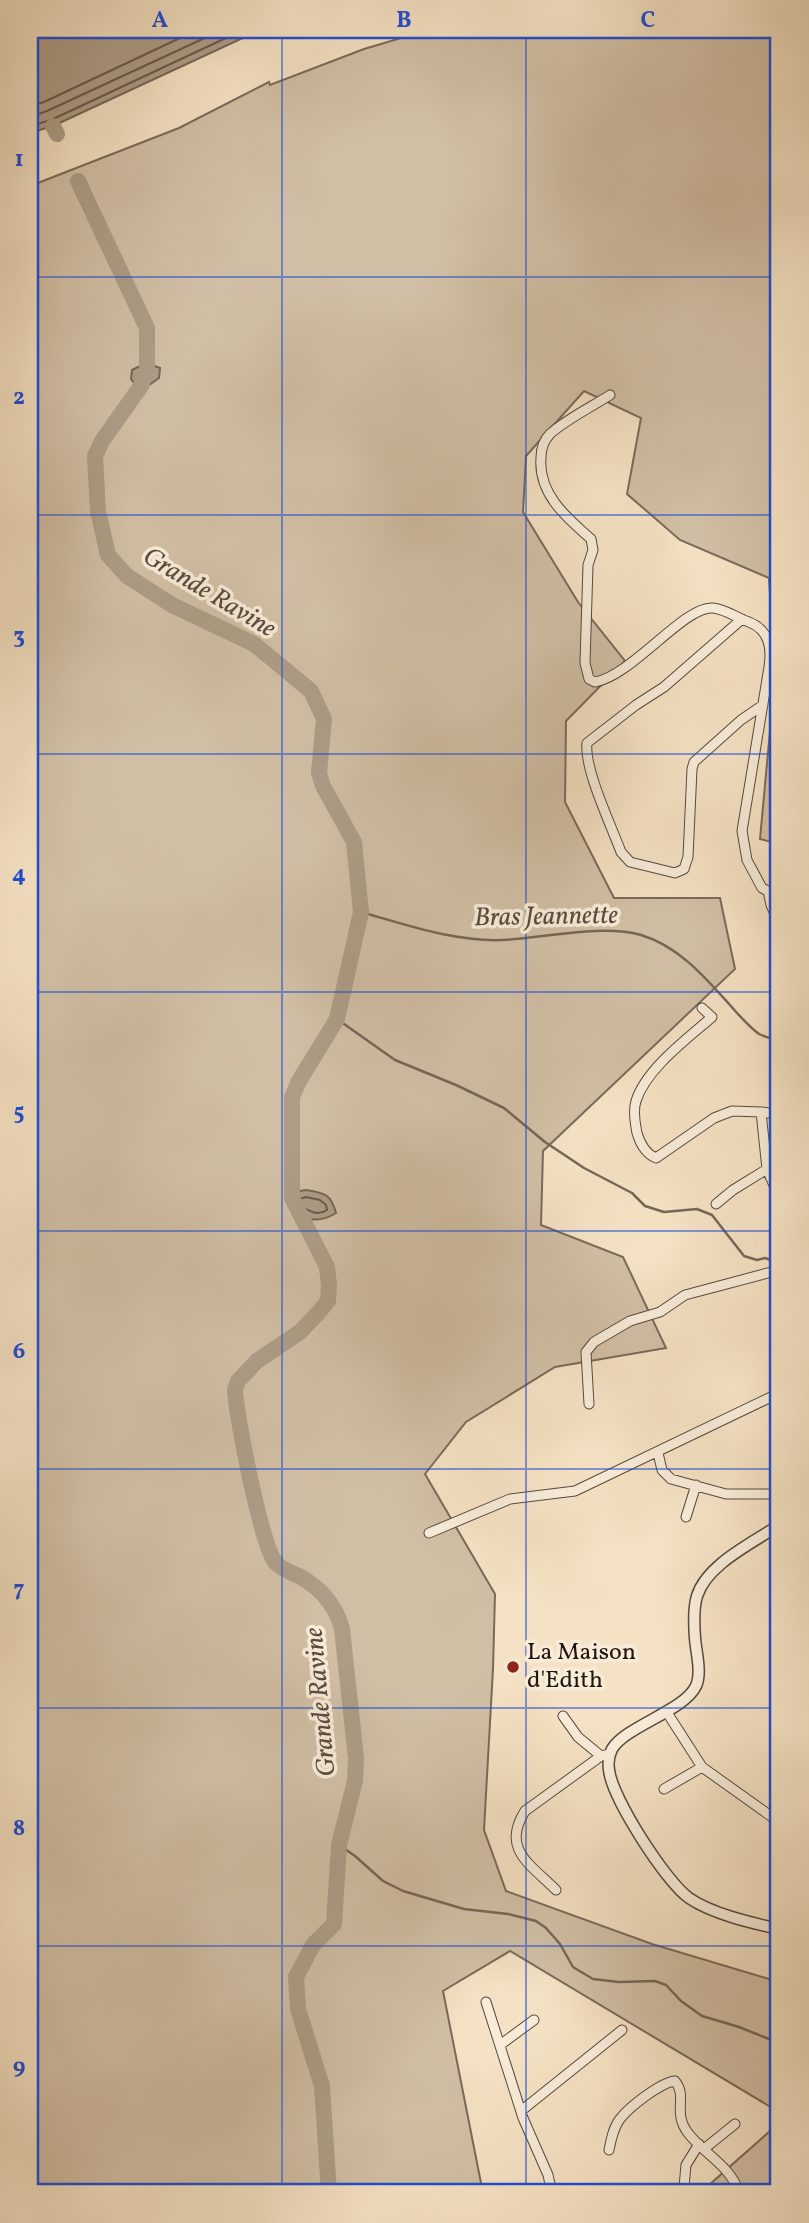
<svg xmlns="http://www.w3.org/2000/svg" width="809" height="2223" viewBox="0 0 809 2223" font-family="Vollkorn,serif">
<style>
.green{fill:#d1bfa5;stroke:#7a6a5a;stroke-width:2}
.water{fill:#ad9d87;stroke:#756757;stroke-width:2}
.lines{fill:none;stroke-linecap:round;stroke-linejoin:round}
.shore{stroke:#685a4c;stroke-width:2}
.stream{stroke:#756757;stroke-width:2.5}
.river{stroke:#ad9d87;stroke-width:16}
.minor-casing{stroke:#57493d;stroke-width:11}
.tertiary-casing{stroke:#57493d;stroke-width:13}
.minor{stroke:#f8ecd9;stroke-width:9}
.tertiary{stroke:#f8ecd9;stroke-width:10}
.grid{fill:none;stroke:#1d4ed8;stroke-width:2;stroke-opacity:0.55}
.poi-dot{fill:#8f2418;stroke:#f8ecd9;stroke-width:2.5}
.labels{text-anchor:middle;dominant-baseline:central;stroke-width:7;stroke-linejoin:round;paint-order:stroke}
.poi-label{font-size:24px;fill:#221610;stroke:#f8ecd9;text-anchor:start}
.water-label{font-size:26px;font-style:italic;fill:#5a4c40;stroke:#f8ecd9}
.neatline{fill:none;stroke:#1d4ed8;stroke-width:2.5}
.grid-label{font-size:23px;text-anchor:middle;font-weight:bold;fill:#1d4ed8}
</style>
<rect width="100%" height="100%" fill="#f5e2c4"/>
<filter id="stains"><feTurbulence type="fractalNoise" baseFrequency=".00286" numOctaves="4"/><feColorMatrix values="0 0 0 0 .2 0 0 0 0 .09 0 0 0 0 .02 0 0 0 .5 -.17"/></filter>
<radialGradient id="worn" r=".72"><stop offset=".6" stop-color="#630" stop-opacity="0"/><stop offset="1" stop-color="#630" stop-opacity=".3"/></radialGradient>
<!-- green -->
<path class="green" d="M 428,30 L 779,30 L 779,844 L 760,839 L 775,677 L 769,578 L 680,540 L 627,494 L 641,418 L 584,391 L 526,456 L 523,512 L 578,602 L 625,661 L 566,721 L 565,802 L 614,898 L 720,898 L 735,969 L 543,1151 L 541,1225 L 623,1257 L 666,1348 L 555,1367 L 466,1422 L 425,1474 L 495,1594 L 493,1669 L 484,1830 L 506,1891 L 652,1944 L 779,1982 L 779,2112 L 510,1951 L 443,1991 L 483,2193 L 30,2193 L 30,186 L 179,128 L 269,82 L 270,85 L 364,49 Z
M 779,2123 L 779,2193 L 700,2193 Z"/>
<!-- water -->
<path class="water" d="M 30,30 L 260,30 L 53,126 L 30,133 Z
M 146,363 L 160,368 L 159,378 L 149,385 L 137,387 L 131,379 L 132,370 Z
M 306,1190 C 325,1193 331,1194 336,1213 C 315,1226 296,1219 287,1197 L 294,1192 Z"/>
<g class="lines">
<!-- shore -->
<path class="shore" d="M 30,106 L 44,102 L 197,30
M 30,117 L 47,111 L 222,30
M 30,126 L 51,120 L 243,30
M 306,1197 L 320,1200 L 326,1205 L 327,1210 C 317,1217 307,1210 298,1204 L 299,1199 Z"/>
<!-- stream -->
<path class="stream" d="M 361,912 C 407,925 455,942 503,940 C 545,938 601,924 641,935 C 678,946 704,976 729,1004 C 738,1014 748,1026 759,1034 C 765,1037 773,1039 779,1041
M 337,1019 L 395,1060 L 456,1085 L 504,1108 L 545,1142 L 584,1168 L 632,1193 L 645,1206 L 664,1212 L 697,1209 L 712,1215 L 744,1256 L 757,1260 L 765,1258 L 774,1261 L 777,1266
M 339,1845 L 355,1856 L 383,1881 L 403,1891 L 464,1909 L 508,1914 L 536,1921 L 546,1928 L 560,1944 L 573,1967 L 593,1979 L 619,1982 L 655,1981 L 666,1985 L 681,2001 L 702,2016 L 739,2027 L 779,2043"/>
<!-- river -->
<path class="river" d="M 53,126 L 57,134
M 78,181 L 147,328 L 147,369 L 141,386 L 102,441 L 95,456 L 98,511 L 108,555 L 127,576 L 172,605 L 254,644 L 311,691 L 324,719 L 319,773 L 323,786 L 354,842 L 361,912 L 337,1019 L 299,1081 L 292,1097 L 292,1198 L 327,1267 L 329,1285 L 328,1301 L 319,1312 L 300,1332 L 257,1361 L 238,1381 L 235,1390 C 236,1415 262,1549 276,1563 C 281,1569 292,1573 299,1576 C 321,1588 336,1606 342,1629 L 356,1758 L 355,1781 L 339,1845 L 334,1924 L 313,1945 L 296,1977 L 298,2009 L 322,2086 L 329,2193"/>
<!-- minor casing -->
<g class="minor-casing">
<path id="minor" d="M 610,395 C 593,406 565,420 550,434 C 543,441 541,448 541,458 C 538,494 567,518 591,539 L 593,550 L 588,565 L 585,663 L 589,679 L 595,682 C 633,675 685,605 713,608 C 725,609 737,618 749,622 C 769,630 772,647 769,667 L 742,831 L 747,860 L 762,888 L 768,891
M 742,619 L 664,687 L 636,705 L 587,743 C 584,769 611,825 621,852 L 630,862 L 675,873 L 684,869 L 688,857 L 692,769 L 694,762 L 741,720 L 763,705
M 768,891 L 771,905 L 779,923
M 702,1008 L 712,1017 C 687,1039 646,1069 636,1101 C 633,1110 635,1123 637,1133 C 640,1143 646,1154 656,1158 L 714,1118 L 732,1111 L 761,1112
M 779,1114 L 761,1112 L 767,1169 L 779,1197
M 716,1204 L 733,1190 L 767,1169
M 589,1404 L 586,1352 L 594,1342 L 630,1321 L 660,1312 L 685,1295 L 779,1270
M 658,1453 L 662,1470 L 671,1479 L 726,1494 L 779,1494
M 686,1517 L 696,1485
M 429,1533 L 510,1499 L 575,1491 L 771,1397 L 779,1396
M 666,1711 L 702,1767 L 779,1822
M 563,1716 L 578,1737 L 601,1756
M 664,1789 L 702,1767
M 556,1890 C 530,1864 501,1849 525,1811 L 601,1756 L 610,1754
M 486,2002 L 523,2118 L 548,2175 L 552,2193
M 500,2045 L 534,2020
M 521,2111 L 622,2030
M 704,2149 L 735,2124
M 609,2150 C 611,2140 613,2128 620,2119 C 629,2107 660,2083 675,2081 C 688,2097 672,2112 688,2133 C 705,2155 731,2166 739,2193
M 684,2187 L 686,2165 L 699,2144"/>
</g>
<!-- tertiary casing -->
<g class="tertiary-casing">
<path id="tertiary" d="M 779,1525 C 753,1543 707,1564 697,1596 C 693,1609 694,1625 695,1638 C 696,1652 702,1673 696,1686 C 684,1711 626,1726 612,1749 C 609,1755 608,1764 609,1770 C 612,1798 666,1882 689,1898 C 712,1914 752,1923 779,1929"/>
</g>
<!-- minor -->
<use href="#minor" class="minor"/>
<!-- tertiary -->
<use href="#tertiary" class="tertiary"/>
</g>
<!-- grid -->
<path class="grid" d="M 282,30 L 282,2193M 526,30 L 526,2193M 30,277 L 779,277M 30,515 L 779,515M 30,754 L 779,754M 30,992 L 779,992M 30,1231 L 779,1231M 30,1469 L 779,1469M 30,1708 L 779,1708M 30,1946 L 779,1946"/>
<!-- markers -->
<circle class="poi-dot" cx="513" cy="1667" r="7"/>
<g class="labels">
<!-- poi labels -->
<g class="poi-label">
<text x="527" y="1653">La Maison<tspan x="527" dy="28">d'Edith</tspan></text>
</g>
<!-- water labels -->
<g class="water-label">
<text transform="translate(209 593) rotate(31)">Grande Ravine</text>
<text transform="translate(546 917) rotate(-1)">Bras Jeannette</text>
<text transform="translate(321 1702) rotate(-95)">Grande Ravine</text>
</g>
</g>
<!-- margin -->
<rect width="809" height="2223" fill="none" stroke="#f5e2c4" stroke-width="77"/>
<rect x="38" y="38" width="732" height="2146" class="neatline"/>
<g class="grid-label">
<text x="160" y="27">A</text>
<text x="404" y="27">B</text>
<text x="648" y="27">C</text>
<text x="19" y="166">1</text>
<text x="19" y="404">2</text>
<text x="19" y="643">3</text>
<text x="19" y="881">4</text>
<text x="19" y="1119">5</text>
<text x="19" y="1358">6</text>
<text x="19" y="1596">7</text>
<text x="19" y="1835">8</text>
<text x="19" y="2073">9</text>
</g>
<rect width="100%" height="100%" filter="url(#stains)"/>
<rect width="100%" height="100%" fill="url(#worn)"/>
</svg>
